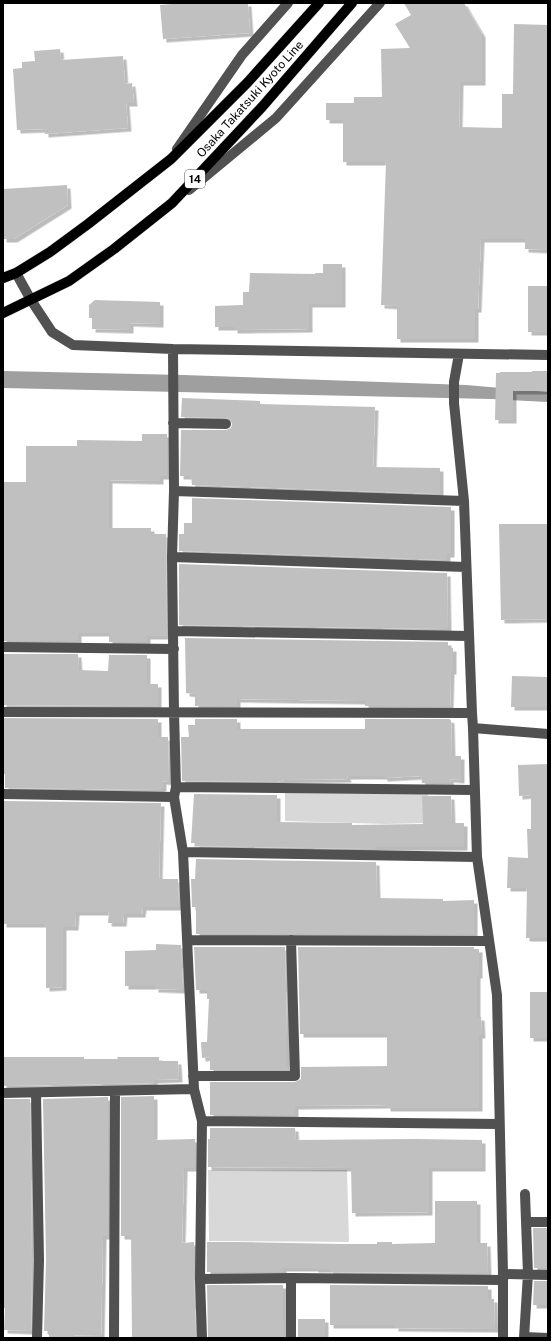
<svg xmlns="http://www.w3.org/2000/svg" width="551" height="1341" viewBox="0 0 551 1341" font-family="'Public Sans',sans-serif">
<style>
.green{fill:#d8d8d8}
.water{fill:#9f9f9f}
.building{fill:#c0c0c0;filter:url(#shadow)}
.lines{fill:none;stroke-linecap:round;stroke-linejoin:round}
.major-casing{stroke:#dbdbdb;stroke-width:11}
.minor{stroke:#515151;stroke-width:10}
.major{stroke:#000;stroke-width:10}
.labels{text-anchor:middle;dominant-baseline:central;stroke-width:3;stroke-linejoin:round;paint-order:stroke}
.shield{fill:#fff;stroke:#4c4c4c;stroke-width:1}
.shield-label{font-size:11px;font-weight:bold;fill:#000}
.street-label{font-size:12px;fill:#000;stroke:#fff}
</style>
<defs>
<filter id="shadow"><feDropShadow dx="3.5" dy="3.5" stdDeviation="0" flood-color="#0004"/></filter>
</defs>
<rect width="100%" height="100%" fill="#fff"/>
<!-- green -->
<path class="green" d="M 285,793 L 428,794 L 427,823 L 386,824 L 285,821 Z
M 208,1170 L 347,1170 L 349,1242 L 209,1241 Z"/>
<!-- water -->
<path class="water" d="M 3,371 L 183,375 L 466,385 L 548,392 L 548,402 L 491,399 L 3,388 Z"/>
<!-- building -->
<path class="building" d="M 184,3 L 248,3 L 250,33 L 163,39 L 160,5 Z
M 404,3 L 464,3 L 482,34 L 482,82 L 460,82 L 459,127 L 502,128 L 502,94 L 513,94 L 514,24 L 548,25 L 548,250 L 525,249 L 525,239 L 481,239 L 478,309 L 475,309 L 475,339 L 397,339 L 397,306 L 381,305 L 386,162 L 343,162 L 343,120 L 326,120 L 326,103 L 354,103 L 354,97 L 382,97 L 381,49 L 410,48 L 395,24 L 411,15 Z
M 60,49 L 61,60 L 123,56 L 125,84 L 132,83 L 134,103 L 126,103 L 128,128 L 45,134 L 45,129 L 17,130 L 13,69 L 22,68 L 22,62 L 35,61 L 34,51 Z
M 67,185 L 68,205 L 14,239 L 3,239 L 3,189 Z
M 323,264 L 342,264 L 342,304 L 309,304 L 309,329 L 234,330 L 234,327 L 215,327 L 215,306 L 243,305 L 243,292 L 249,292 L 250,273 L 315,274 L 315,273 L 323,273 Z
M 528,286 L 548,286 L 548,332 L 528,332 Z
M 95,300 L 160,302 L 160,324 L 130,323 L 130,330 L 92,329 L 92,318 L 89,318 L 89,305 Z
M 532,371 L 548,371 L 548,391 L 513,391 L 513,420 L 495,420 L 496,373 L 500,373 L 500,372 L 532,372 Z
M 182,398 L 260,401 L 260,404 L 375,407 L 373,467 L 440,468 L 440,494 L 192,485 L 191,476 L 180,476 L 181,430 L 226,430 L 231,428 L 232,424 L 230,419 L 226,418 L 181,417 Z
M 142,434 L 167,434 L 167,476 L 160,476 L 160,481 L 109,480 L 109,528 L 151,528 L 151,534 L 166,534 L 167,636 L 147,636 L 147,642 L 109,642 L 109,633 L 78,633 L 78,641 L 3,641 L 3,482 L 26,482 L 26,446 L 77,446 L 77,440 L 142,441 Z
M 192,498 L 451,507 L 451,554 L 447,554 L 447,560 L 179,551 L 179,534 L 184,534 L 184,523 L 192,523 Z
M 499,524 L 548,524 L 548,619 L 501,620 Z
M 179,564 L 447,573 L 448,629 L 179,625 Z
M 185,638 L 448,642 L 448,648 L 453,648 L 453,671 L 451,671 L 450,706 L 365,706 L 365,701 L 237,699 L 237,706 L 195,706 L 195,694 L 186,693 Z
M 3,654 L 78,654 L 79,670 L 108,671 L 109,655 L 147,655 L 147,684 L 158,684 L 158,706 L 3,705 Z
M 512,676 L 548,677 L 548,707 L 511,707 Z
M 4,718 L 158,719 L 158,737 L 168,737 L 169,782 L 163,781 L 163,788 L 161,788 L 161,790 L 5,788 L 5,774 L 3,774 Z
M 195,719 L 237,719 L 237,729 L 365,729 L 365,719 L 449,719 L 451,720 L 452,756 L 461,756 L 461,780 L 450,779 L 451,783 L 422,783 L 421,776 L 384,778 L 384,776 L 347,776 L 348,779 L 284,780 L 277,782 L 182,781 L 181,737 L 189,737 L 188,725 L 195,725 Z
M 548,764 L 548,938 L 526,938 L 527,888 L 507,888 L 508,857 L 528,858 L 527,829 L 531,829 L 531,795 L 519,796 L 518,765 Z
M 194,794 L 277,795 L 277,822 L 352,823 L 352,825 L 423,824 L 422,796 L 451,796 L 452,823 L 464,823 L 464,847 L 376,847 L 376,849 L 196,846 L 196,843 L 191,843 Z
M 4,801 L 161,803 L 159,879 L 178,879 L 179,907 L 143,907 L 142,914 L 124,914 L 123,923 L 108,923 L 109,912 L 76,912 L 75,927 L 63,927 L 63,987 L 46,988 L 46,926 L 45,924 L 3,924 L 3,805 L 4,805 Z
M 196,859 L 376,862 L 377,898 L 443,899 L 443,901 L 474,900 L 474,934 L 196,934 L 196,907 L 192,907 L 191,879 L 195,879 Z
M 156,944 L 181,945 L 183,990 L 155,989 L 155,986 L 125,986 L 125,951 L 156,950 Z
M 194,947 L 285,947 L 287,1034 L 286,1034 L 286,1067 L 288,1067 L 288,1070 L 210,1070 L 210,1057 L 202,1058 L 201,1042 L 207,1042 L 209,999 L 207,999 L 207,990 L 196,990 Z
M 298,947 L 474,947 L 474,949 L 479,949 L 479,975 L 477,975 L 477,1017 L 481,1017 L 482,1035 L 479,1035 L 479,1108 L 387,1108 L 387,1105 L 295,1106 L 295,1115 L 210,1115 L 210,1082 L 295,1082 L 301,1079 L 301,1067 L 387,1066 L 387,1034 L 300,1034 Z
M 530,992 L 548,992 L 548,1038 L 530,1038 Z
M 3,1057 L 84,1057 L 84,1059 L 118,1059 L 117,1057 L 159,1057 L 159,1061 L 178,1061 L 179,1079 L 154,1080 L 154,1083 L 3,1086 Z
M 154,1096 L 154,1140 L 195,1139 L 195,1168 L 184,1168 L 182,1243 L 194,1242 L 194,1279 L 196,1338 L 132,1338 L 131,1236 L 121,1236 L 121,1097 Z
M 108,1097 L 108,1236 L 103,1236 L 101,1336 L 73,1335 L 73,1338 L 49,1338 L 49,1331 L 44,1331 L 46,1260 L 43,1099 Z
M 3,1099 L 30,1099 L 32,1260 L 31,1331 L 4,1330 L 5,1308 L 3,1308 Z
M 210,1128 L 295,1128 L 296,1140 L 416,1139 L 482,1140 L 482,1168 L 429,1168 L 429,1212 L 352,1213 L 351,1168 L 208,1167 L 208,1139 L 210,1139 Z
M 435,1201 L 477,1201 L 477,1243 L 487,1243 L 488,1273 L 330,1272 L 330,1269 L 315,1269 L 315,1268 L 283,1268 L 283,1272 L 207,1272 L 207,1242 L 238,1242 L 343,1244 L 377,1244 L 377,1242 L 392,1242 L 392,1244 L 435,1243 Z
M 533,1228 L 548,1228 L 548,1268 L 534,1268 Z
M 534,1281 L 548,1281 L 548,1305 L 533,1305 Z
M 207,1285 L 283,1285 L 283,1319 L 284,1319 L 284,1337 L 208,1338 Z
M 330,1285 L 488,1286 L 488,1299 L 494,1299 L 495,1329 L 395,1328 L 395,1325 L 330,1325 Z
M 298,1319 L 325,1319 L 325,1338 L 298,1337 Z"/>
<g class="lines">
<!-- major casing -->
<g class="major-casing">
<path id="major" d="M 3,278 L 16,273 L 50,252 L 88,224 L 171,159 L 248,82 L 319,3
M 3,313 L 69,281 L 114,249 L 172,203 L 262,107 L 352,3"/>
</g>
<!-- minor -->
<path class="minor" d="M 177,149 L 242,55 L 288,3
M 189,190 L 276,118 L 380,3
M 16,273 L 31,300 L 52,332 L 73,345 L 173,349 L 548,355
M 173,349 L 174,491 L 172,557 L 174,712 L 176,787 L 174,797 L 183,852 L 194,1089 L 202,1121 L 200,1279 L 202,1338
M 459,354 L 454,382 L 454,403 L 464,501 L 472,713
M 173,423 L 226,424
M 174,491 L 464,501
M 172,557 L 466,567
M 174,631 L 469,636
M 3,647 L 174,649
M 3,712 L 472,713 L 473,728 L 548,734
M 473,728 L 477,857 L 497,995 L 503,1274 L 548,1275
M 176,787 L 475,790
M 3,794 L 174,797
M 183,852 L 477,857
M 187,940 L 489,941
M 193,1076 L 295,1076 L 291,940
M 3,1093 L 194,1089
M 36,1093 L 39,1260 L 37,1338
M 202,1121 L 499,1124
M 526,1222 L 548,1222
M 503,1274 L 503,1338
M 291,1278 L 291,1338
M 200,1279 L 291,1278 L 503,1280
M 524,1337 L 548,1338
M 114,1338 L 115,1091
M 524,1338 L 528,1274 L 525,1194"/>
<!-- major -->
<use href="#major" class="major"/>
</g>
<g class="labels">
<!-- shield labels -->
<rect class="shield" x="185" y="170" width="20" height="18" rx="3"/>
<g class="shield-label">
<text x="195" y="179">14</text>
</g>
<!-- street labels -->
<g class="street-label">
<text transform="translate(250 99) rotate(-48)">Osaka Takatsuki Kyoto Line</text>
</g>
</g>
<!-- border -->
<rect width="551" height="1341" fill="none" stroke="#000000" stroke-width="8"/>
</svg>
